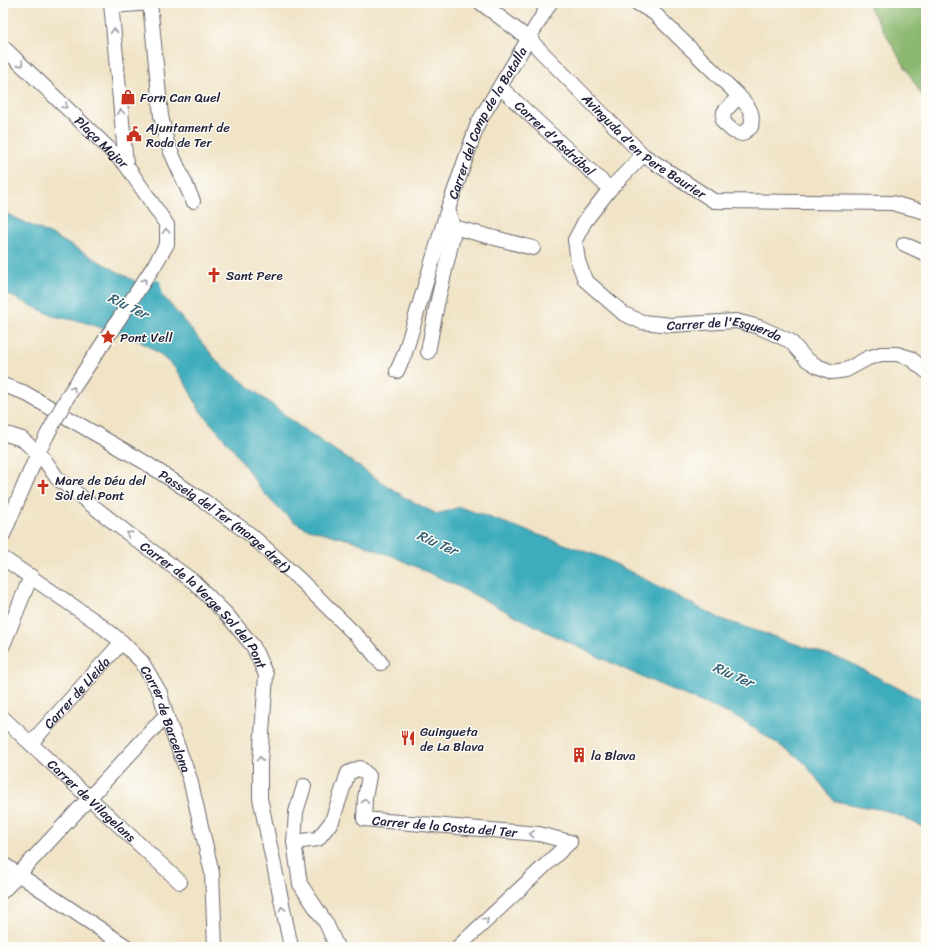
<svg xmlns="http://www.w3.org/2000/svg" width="929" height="950" viewBox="0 0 929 950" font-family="Sriracha,sans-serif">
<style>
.forest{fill:#8bb870;stroke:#566d56}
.water{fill:#3eacbc;stroke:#30677c}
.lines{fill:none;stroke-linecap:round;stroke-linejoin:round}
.canal{stroke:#3eacbc;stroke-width:12}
.minor-casing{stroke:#6a666c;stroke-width:16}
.minor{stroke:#fff;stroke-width:14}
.minor-bridge-casing{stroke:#6a666c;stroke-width:16;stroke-linecap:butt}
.minor-bridge{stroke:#fff;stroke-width:14}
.oneway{stroke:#9c9ca7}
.labels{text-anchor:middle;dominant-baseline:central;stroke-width:3;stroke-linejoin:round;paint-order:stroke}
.poi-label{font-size:13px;fill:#22223b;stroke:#fdfcf7;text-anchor:start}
.street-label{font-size:13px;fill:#22223b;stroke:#fdfcf7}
.water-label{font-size:14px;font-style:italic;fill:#2f6075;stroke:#fdfcf7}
</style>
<rect width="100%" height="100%" fill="#fdfcf7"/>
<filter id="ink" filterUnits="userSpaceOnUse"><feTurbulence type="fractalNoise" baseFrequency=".025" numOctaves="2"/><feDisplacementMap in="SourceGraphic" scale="8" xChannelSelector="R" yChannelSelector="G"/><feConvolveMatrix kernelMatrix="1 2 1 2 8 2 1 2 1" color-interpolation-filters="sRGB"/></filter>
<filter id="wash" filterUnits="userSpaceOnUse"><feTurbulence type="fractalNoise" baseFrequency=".012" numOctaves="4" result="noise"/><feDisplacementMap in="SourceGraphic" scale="16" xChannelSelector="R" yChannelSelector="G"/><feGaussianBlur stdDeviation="0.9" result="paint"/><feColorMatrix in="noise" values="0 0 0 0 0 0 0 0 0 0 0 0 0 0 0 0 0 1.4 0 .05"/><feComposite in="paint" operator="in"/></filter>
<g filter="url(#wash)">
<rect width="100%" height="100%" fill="#f0e3c6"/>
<!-- forest -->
<path class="forest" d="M 867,3 L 926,3 L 926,102 Z"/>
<!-- water -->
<path class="water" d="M 3,212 L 56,237 L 165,298 L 218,362 L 299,426 L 404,497 L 437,514 L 460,507 L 604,558 L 721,619 L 847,661 L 913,696 L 926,700 L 926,828 L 888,811 L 834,801 L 804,762 L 741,719 L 637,675 L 553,635 L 449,582 L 390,555 L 383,553 L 354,541 L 305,528 L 293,521 L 275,505 L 262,491 L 233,449 L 200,411 L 184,381 L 175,368 L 158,353 L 138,340 L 83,322 L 53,316 L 3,292 Z"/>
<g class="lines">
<!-- canal -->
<path class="canal" d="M 155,285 L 157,308"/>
</g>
</g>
<g filter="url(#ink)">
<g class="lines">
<!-- minor casing -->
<g class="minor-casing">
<g id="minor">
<path d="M 111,3 L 126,165"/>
<path d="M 150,3 L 161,116 L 167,143 L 193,201"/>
<path id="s1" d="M 481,3 L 529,39 L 643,155 L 714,201 L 892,203 L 926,212"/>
<path d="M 637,3 L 654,13 L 739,96 C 749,108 754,111 751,127 L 742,134 L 733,131 L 723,122 L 724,112 L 739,96"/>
<path d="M 112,6 L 151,3"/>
<path id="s2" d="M 3,47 L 126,165 L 167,225 L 167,244 L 154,266"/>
<path id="s3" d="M 500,87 L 610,189"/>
<path id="s4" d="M 643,155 L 610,189 L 585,221 L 575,240 L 578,261 L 585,280 L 624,314 L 642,322 L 671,325 L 736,321 L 759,327 L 790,341 L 806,359 L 817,366 L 832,372 L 846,370 L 868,358 L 881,354 L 897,354 L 910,358 L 926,371"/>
<path d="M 453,227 L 533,248"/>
<path d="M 904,244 L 926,254"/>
<path d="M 428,352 L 437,304 L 454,232 L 448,208"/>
<path id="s5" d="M 397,371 L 405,353 L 446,215 L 478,123 L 550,3"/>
<path id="s6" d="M 3,385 L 23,392 L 146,463 L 204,501 L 251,535 L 301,581 L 369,648 L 381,663"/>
<path id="s7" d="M 3,433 L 22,439 L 44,459 L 57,478 L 130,535 L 194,582 L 227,615 L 253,646 L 266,675 L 260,762 L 260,798 L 291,947"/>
<path d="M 3,535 L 38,453 L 47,435"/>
<path id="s8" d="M 3,558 L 98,623 L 122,642 L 142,662 L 160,693 L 166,715 L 190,779 L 212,873 L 215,947"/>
<path d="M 3,645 L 31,576"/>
<path id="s9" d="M 3,718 L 180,882"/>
<path id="s10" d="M 31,743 L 122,642"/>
<path d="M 304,786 L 296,812 L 294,842 L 300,884 L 326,923 L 337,947"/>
<path id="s11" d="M 294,842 L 318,839 L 332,821 L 348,773 L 360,768 L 369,776 L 365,798 L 364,819 L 539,834 L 570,842"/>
<path d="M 3,864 L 127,947"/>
<path d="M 3,891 L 166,715"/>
<path d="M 458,947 L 570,842"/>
</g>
</g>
<!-- minor -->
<use href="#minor" class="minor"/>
<!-- minor-bridge casing -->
<g class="minor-bridge-casing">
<path id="minor-bridge" d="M 47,435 L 68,396 L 154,266"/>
</g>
<!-- minor-bridge -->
<use href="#minor-bridge" class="minor-bridge"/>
</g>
<!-- one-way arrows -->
<defs><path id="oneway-chevron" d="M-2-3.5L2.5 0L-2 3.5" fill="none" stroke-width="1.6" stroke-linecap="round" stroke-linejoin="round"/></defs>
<g class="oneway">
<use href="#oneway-chevron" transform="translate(114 31) rotate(-95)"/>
<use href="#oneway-chevron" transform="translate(21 64) rotate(44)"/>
<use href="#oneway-chevron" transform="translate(65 106) rotate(44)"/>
<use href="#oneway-chevron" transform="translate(121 112) rotate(-95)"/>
<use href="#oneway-chevron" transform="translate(166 231) rotate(-93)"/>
<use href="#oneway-chevron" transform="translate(144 281) rotate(-57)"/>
<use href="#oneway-chevron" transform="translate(73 389) rotate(-57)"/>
<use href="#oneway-chevron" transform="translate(129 534) rotate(-143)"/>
<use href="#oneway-chevron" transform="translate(260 759) rotate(-87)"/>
<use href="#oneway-chevron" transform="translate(365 801) rotate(-86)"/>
<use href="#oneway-chevron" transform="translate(532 834) rotate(-175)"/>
<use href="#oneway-chevron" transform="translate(282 909) rotate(-102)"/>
<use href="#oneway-chevron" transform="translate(486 920) rotate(-43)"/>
</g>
</g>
<!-- icons -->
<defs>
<g id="shop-bare" transform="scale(1.2)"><path d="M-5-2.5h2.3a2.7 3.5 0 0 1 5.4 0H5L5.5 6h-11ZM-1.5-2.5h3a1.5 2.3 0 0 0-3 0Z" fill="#c8321e" stroke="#fdfcf7" stroke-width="2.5" paint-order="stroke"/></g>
<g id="civic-bare" transform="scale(1.2)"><path d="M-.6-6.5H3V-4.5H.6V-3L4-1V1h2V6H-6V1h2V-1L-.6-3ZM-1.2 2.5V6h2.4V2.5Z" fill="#c8321e" stroke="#fdfcf7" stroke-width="2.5" paint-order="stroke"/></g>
<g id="church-bare" transform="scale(1.2)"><path d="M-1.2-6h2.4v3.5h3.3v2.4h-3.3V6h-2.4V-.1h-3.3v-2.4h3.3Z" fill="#c8321e" stroke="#fdfcf7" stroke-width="2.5" paint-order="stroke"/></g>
<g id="sight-bare" transform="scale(1.2)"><path d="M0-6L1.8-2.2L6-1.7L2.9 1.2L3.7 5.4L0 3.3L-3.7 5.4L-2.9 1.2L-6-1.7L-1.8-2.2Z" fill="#c8321e" stroke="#fdfcf7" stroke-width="2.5" paint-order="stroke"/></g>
<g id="restaurant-bare" transform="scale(1.2)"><path d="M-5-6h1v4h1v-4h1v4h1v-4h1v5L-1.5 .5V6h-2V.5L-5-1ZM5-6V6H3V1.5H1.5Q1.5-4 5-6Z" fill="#c8321e" stroke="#fdfcf7" stroke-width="2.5" paint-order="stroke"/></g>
<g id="building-bare" transform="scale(1.2)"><path d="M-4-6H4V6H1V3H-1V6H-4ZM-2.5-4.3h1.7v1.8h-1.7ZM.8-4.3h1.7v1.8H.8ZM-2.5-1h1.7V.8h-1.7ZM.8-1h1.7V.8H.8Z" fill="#c8321e" stroke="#fdfcf7" stroke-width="2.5" paint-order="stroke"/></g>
</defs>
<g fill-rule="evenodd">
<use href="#shop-bare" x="128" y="97"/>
<use href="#civic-bare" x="134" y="134"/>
<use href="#church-bare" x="214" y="275"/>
<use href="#sight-bare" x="108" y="337"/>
<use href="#church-bare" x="43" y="487"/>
<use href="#restaurant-bare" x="408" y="738"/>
<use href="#building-bare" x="579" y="755"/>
</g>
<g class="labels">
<!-- poi labels -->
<g class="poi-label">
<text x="140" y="97">Forn Can Quel</text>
<text x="146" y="127">Ajuntament de<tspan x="146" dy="15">Roda de Ter</tspan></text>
<text x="226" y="275">Sant Pere</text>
<text x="120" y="337">Pont Vell</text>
<text x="55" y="480">Mare de Déu del<tspan x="55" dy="15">Sòl del Pont</tspan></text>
<text x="420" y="731">Guingueta<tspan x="420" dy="15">de La Blava</tspan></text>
<text x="591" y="755">la Blava</text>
</g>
<!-- street labels -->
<g class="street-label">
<text stroke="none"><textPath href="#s5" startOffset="265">Carrer del Camp de la Batalla</textPath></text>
<text stroke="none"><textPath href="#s2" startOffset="137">Plaça Major</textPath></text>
<text stroke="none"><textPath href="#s3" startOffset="75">Carrer d'Asdrúbal</textPath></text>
<text stroke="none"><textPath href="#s1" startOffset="218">Avinguda d'en Pere Baurier</textPath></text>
<text stroke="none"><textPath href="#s4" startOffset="306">Carrer de l'Esquerda</textPath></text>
<text stroke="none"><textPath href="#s6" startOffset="261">Passeig del Ter (marge dret)</textPath></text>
<text stroke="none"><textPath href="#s7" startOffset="268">Carrer de la Verge Sol del Pont</textPath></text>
<text stroke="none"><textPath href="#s10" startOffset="68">Carrer de Lleida</textPath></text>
<text stroke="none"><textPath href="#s8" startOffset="236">Carrer de Barcelona</textPath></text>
<text stroke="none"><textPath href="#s9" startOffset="121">Carrer de Vilagelans</textPath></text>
<text stroke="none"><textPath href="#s11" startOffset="247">Carrer de la Costa del Ter</textPath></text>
</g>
<!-- water labels -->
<g class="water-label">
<text transform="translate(128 306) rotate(26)">Riu Ter</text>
<text transform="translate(437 543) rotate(24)">Riu Ter</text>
<text transform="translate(733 675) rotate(24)">Riu Ter</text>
</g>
</g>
<!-- margin -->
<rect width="929" height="950" fill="none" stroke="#fdfcf7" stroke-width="16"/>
</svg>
